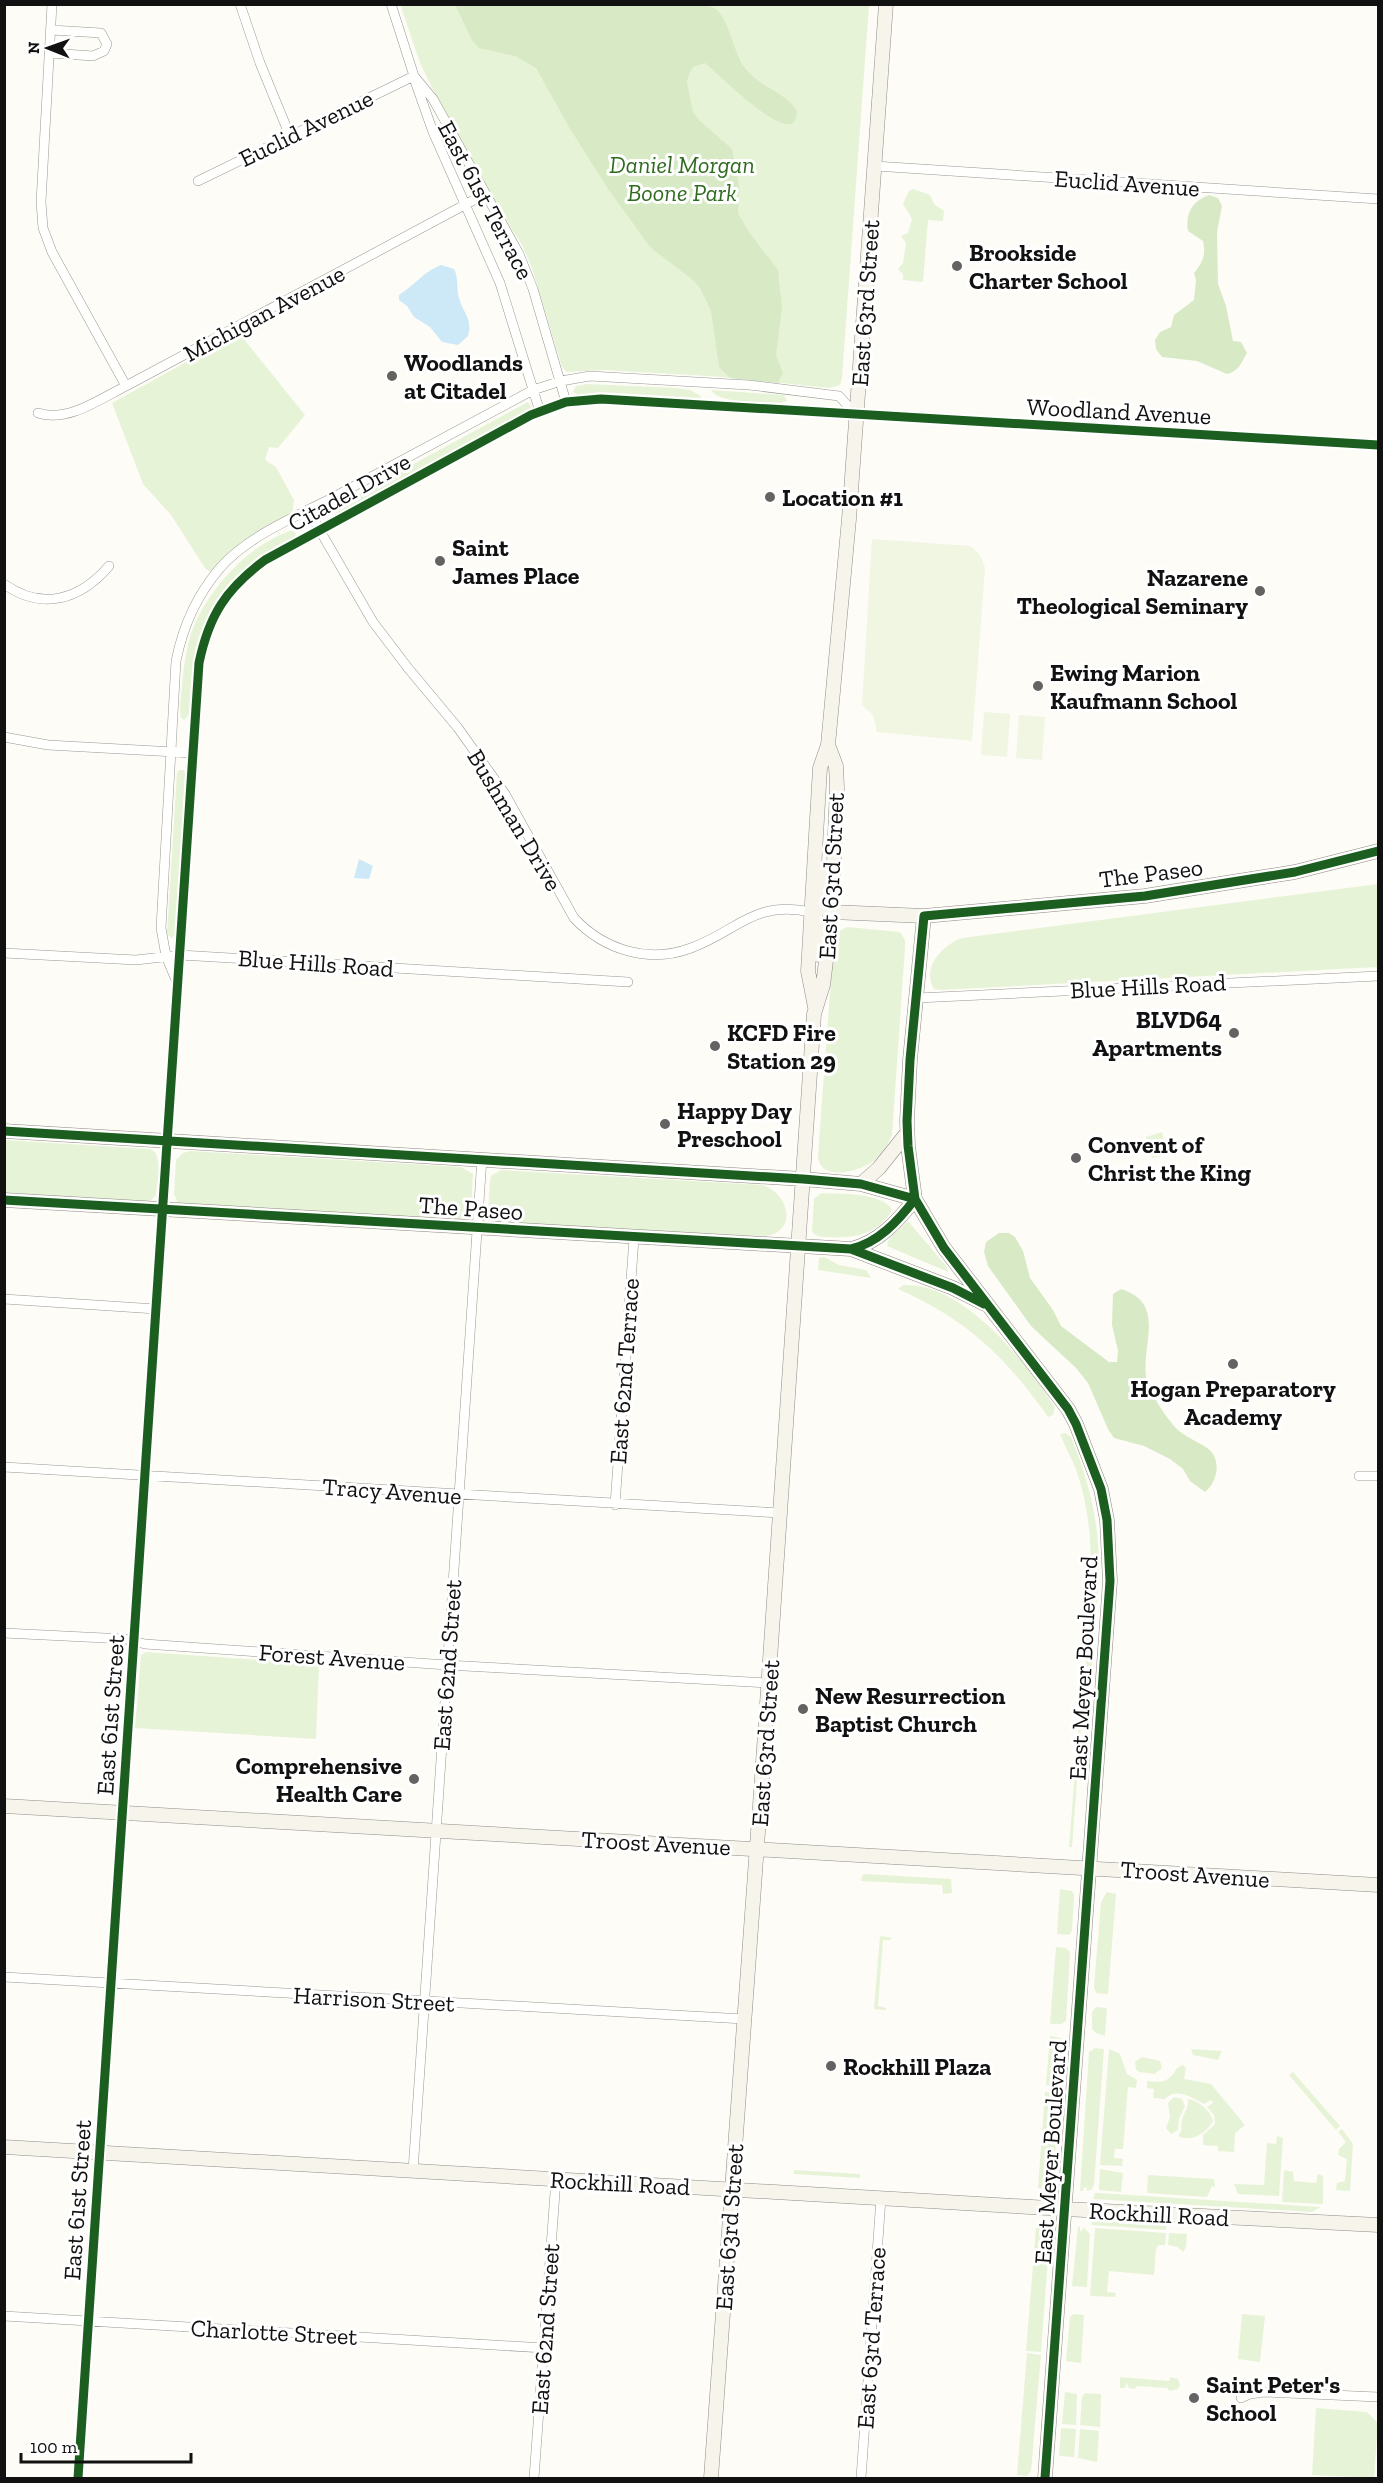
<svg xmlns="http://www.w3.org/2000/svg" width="1383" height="2483" viewBox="0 0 1383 2483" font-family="'Zilla Slab',serif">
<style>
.green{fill:#e7f3d7}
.forest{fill:#d8eac5}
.pitch{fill:#f0f6e1}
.water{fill:#cde8f7}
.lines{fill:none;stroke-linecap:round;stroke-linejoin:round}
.street-casing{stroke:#979795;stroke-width:10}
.secondary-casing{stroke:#8e8d8b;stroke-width:15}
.street{stroke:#fffffe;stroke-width:9}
.secondary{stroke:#f6f4eb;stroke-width:14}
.cycleway-casing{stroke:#fff;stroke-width:13}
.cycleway{stroke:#1b5e20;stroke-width:9}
.poi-dot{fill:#646362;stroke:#fff;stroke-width:2}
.labels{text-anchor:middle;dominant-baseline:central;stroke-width:6;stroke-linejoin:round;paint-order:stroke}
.street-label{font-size:24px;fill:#111;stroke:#fff}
.park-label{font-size:24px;font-style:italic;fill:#2f6b1f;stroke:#fff}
.poi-label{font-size:24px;font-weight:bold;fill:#111;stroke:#fff;text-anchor:start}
</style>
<rect width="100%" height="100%" fill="#fdfcf7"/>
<!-- green -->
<path class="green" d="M 407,4 L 869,5 L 842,378 L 840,385 L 829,388 L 724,377 L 604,370 L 567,372 L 562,367 L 532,268 L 522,245 L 496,204 L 431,86 L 420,63 L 401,7 Z
M 913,189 L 930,195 L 934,204 L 944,211 L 943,221 L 928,220 L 923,282 L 903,280 L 903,274 L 898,269 L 903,263 L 906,243 L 901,236 L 908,233 L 912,219 L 903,204 L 909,191 Z
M 239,333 L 305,415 L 278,448 L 269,447 L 265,460 L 276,467 L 294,500 L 293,510 L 290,514 L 225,557 L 210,572 L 205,568 L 171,515 L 143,484 L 112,403 Z
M 587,384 L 676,388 L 690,390 L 701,396 L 700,398 L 599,392 L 579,395 L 573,392 L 576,386 Z
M 711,390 L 784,395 L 787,401 L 781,403 C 765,402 718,404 711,390 Z
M 528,402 L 531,407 L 529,410 L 341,513 L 334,513 L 334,507 Z
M 293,530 L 296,534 L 294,538 C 247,557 207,600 196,650 C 191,671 190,693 189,715 L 184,720 L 181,718 C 179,708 181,696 182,686 C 184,664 187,639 197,619 C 216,581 252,543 293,530 Z
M 179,770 L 184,770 L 185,773 L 176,934 L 172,938 L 167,934 L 177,773 Z
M 1378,884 L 1378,967 L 941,990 L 934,989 C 921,967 943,945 962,938 Z
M 847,927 L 900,932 L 905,940 L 905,947 L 892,1135 C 888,1144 884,1152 876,1159 C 863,1171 819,1184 818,1155 L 834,938 L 837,932 Z
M 1162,1132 L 1164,1141 L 1156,1143 L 1160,1156 L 1152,1158 L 1146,1137 Z
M 4,1140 L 150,1149 C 164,1154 157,1182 156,1195 L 149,1202 L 5,1194 Z
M 190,1151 L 461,1167 L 473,1174 L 471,1212 L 470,1216 L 462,1220 L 182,1205 L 178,1203 L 174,1194 L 176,1160 L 183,1153 Z
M 501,1170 L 762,1185 C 785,1191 799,1225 771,1235 C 767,1236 761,1236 756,1236 L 496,1222 L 488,1217 L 490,1181 L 491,1176 Z
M 821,1193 C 839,1194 883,1192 892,1210 C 879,1234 853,1239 829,1237 C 821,1237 816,1237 812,1231 L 814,1199 Z
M 908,1221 L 947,1267 L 948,1272 L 887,1246 L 889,1239 Z
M 824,1257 L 839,1265 L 866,1270 L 871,1278 L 818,1270 L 819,1258 Z
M 903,1285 C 963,1282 1025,1361 1055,1407 L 1053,1415 L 1048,1417 C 1005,1356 967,1320 898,1289 Z
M 1065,1433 L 1071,1437 C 1085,1471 1095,1506 1098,1543 C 1101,1581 1095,1620 1092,1658 L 1085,1656 C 1090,1591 1098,1536 1077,1472 C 1072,1459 1065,1446 1060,1434 Z
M 146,1652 L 319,1664 L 316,1739 L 135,1728 L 141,1655 Z
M 1086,1661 L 1092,1662 L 1090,1690 L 1086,1697 L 1082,1698 Z
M 1079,1723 L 1081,1728 L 1072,1847 L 1069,1847 Z
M 865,1874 L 951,1879 L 952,1893 L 943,1894 L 942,1885 L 861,1881 L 862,1876 Z
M 1060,1889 L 1072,1891 L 1074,1895 L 1072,1931 L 1069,1935 L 1057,1934 Z
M 1107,1892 L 1116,1894 L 1108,1994 L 1096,1993 L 1094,1987 L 1101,1902 Z
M 880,1936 L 892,1938 L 890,1940 L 883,1940 L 878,2006 L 886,2008 L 886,2010 L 874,2009 Z
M 1056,1947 L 1066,1948 L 1070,1952 L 1066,2021 L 1061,2024 L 1050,2024 Z
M 1096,2007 L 1107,2008 L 1105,2036 L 1096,2033 L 1092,2029 L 1092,2012 Z
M 1050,2036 L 1064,2039 L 1061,2082 L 1056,2086 L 1046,2085 Z
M 1095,2048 L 1104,2049 L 1094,2184 L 1092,2189 L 1087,2191 L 1087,2188 L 1084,2187 L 1083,2191 L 1080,2191 L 1089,2052 Z
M 1109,2049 L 1120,2054 L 1127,2074 L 1137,2080 L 1136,2088 L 1128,2087 L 1123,2149 L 1115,2149 L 1114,2158 L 1123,2159 L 1122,2166 L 1100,2165 Z
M 1191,2049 L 1222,2051 L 1218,2060 L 1193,2055 Z
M 1142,2057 L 1160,2061 L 1162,2068 L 1155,2074 L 1139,2072 L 1136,2069 L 1135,2062 Z
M 1183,2065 L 1186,2068 L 1184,2079 L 1211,2084 L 1245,2125 L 1235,2133 L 1234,2152 L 1218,2151 L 1218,2146 L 1203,2145 L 1203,2135 L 1215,2124 L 1214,2115 L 1207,2107 L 1213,2103 L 1211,2100 L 1204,2104 C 1192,2097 1176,2087 1165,2099 L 1153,2098 L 1154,2089 L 1147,2088 L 1147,2081 C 1163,2083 1169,2082 1177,2068 Z
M 1293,2072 L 1340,2126 L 1336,2130 L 1289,2075 Z
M 1045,2092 L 1056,2092 L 1060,2096 L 1052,2189 L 1038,2188 Z
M 1174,2097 L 1182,2099 L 1185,2106 L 1179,2119 L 1178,2130 L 1171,2134 L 1166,2128 L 1170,2117 L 1168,2103 Z
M 1188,2099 C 1199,2101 1210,2110 1213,2121 C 1207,2133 1190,2143 1178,2136 C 1184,2129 1180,2127 1182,2120 C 1184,2111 1189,2109 1188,2099 Z
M 1342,2129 L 1353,2144 L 1350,2191 L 1336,2190 L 1337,2183 L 1345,2181 L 1347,2159 L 1338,2155 L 1339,2149 L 1346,2142 L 1338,2132 Z
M 1277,2136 L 1283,2138 L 1279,2196 L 1238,2194 L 1234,2184 L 1264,2185 L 1267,2143 L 1276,2144 Z
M 1100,2169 L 1123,2173 L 1121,2192 L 1099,2190 Z
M 794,2170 L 860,2174 L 860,2178 L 794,2174 Z
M 1284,2170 L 1293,2172 L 1294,2181 L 1316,2183 L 1318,2174 L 1323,2176 L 1323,2204 L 1282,2202 Z
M 1148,2175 L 1214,2179 L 1215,2187 L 1212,2186 L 1207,2197 L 1147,2193 Z
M 1095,2193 L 1098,2193 L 1321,2207 L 1312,2212 L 1093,2199 Z
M 1092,2220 L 1166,2225 L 1166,2230 L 1092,2225 Z
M 1039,2225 L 1049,2226 L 1050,2232 L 1041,2352 L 1026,2351 L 1036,2228 Z
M 1078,2227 L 1080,2227 L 1080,2231 L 1083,2230 L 1083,2227 L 1090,2234 L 1087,2287 L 1072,2286 Z
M 1095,2228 L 1166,2233 L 1165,2245 L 1159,2245 L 1156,2249 L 1154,2275 L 1109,2271 L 1107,2292 L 1116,2293 L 1115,2297 L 1090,2296 Z
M 1169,2233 L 1187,2234 L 1186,2247 L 1183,2252 L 1178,2247 L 1168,2245 Z
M 1074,2314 L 1084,2315 L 1081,2363 L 1066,2361 L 1070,2317 Z
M 1242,2314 L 1265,2316 L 1260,2362 L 1238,2359 Z
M 1027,2353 L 1041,2355 L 1031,2471 L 1027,2476 L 1017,2475 Z
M 1120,2377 L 1169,2381 L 1170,2377 L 1178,2379 L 1180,2385 L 1178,2389 L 1169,2391 L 1168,2388 L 1136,2386 L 1135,2389 L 1129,2388 L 1127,2383 L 1125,2388 L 1120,2388 Z
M 1065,2392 L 1077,2394 L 1076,2425 L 1062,2424 Z
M 1085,2393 L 1101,2394 L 1100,2427 L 1080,2425 L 1082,2397 Z
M 1316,2408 L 1367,2412 L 1378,2423 L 1374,2478 L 1312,2475 Z
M 1061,2428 L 1076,2429 L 1074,2457 L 1059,2456 Z
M 1080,2429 L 1099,2431 L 1097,2462 L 1078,2458 Z"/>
<!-- forest -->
<path class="forest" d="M 693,4 C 699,5 706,5 712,7 C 728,12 733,52 744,67 C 760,88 785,91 797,111 L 796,119 L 792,124 C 772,129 722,77 705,63 L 693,67 L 689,74 L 687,82 L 693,112 L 699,120 L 732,149 L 739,186 L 738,213 L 749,232 L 778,270 L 782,308 L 776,355 L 783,373 L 778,383 L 730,378 L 719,367 L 711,311 L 700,288 L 694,281 L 650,247 L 640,233 L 608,189 L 569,127 L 536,68 L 515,56 L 479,48 L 473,42 L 455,5 Z
M 1209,195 L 1218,198 L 1222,206 L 1217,232 L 1218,284 L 1226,306 L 1233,341 L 1241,342 L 1247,353 C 1241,363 1239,371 1227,374 L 1197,361 L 1162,357 L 1156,349 L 1155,340 L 1160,332 L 1171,327 L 1174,315 L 1194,300 L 1196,280 L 1194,273 C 1203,262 1206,255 1203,241 L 1188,231 C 1185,214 1192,201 1209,195 Z
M 999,1233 L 1009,1233 L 1015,1237 L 1023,1251 L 1030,1278 L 1053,1310 L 1061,1326 L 1109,1362 L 1117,1362 L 1118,1351 L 1112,1325 L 1113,1294 L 1121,1289 C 1166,1303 1142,1342 1146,1376 C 1147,1385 1153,1394 1157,1402 C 1162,1410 1169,1421 1176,1428 C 1185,1437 1197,1441 1207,1448 C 1222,1458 1218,1482 1205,1492 L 1190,1481 L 1183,1469 L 1170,1459 L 1144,1446 L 1114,1438 L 1108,1429 L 1088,1383 L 1076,1368 L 1031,1326 L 988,1266 L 984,1252 L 986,1242 Z"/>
<!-- pitch -->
<path class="pitch" d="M 872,539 L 970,546 C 979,552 982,558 985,568 L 972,741 L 877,732 L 873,715 L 862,705 Z
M 984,712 L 1010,714 L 1007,757 L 981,755 Z
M 1019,715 L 1045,717 L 1042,760 L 1016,758 Z"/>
<!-- water -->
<path class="water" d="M 441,265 L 454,269 C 459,279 456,288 459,298 C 463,313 473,319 468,336 L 458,345 L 442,342 L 430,327 L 414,317 L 407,306 L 399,300 L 399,295 C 414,286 424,271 441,265 Z
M 359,859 L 373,866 L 369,879 L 354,878 Z"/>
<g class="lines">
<!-- street casing -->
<g class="street-casing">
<path id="street" d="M 52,4 L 41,202 L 43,228 L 52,252 L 126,386
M 240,4 L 260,63 L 290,136
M 391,4 L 414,76 L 433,99 L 519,254 L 533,289 L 566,402
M 50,53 L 93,56 L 104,51 L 107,44 L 101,33 L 51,30
M 415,81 L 433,132 L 500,283 L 540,412
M 875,166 L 1378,199
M 198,181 L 414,76
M 38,413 C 67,423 100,399 126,386 L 485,194
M 308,510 L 373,622 L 408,668 L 458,728 L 505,794 L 574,918 C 604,950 649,964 691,948 C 738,931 753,900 811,912
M 4,584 C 42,611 80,600 109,566
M 4,737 L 48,745 L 193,753
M 4,953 L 136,960 L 180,955 L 628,982
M 176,980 L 166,956 L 161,928 L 176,661 C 183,626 196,596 220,568 C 248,536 295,517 332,498 C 399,462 466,426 533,390 L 561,381 L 590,376 L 749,385 L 839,396 L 857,416
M 917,998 L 1378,976
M 4,1299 L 156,1309
M 4,1467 L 780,1513
M 1359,1476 L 1378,1476
M 615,1505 L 634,1238
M 4,1633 L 125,1639 L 145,1644 L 447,1665 L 769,1683
M 4,1977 L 744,2019
M 413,2171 L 482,1158
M 4,2316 L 544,2348
M 1241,2398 L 1250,2394 L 1264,2392 L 1378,2397
M 78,2478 L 199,663 C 209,615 226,589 265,560 L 531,415 L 566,402 L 601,399 L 1378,445
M 534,2478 L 556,2179
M 861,2478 L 881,2198"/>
</g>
<!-- secondary casing -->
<g class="secondary-casing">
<path id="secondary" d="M 821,872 L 822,904 L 825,909 L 832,912 L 924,916 L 1145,896 L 1295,872 L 1378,851
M 811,912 C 824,926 817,938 819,955
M 924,916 L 910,1060 L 907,1121 L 908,1146 L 915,1199 L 944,1248 L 1068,1409 L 1076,1424 L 1101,1489 L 1107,1520 L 1110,1581 L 1045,2478
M 815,1007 L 808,971 L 820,768 L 828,745 L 849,519 L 886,4
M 4,1131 L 803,1179 L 861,1184 L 915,1199
M 861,1184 L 879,1168 L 907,1133
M 4,1200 L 851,1249 C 878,1243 898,1221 915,1199
M 851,1249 L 953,1288 L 985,1304
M 4,1806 L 1378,1885
M 4,2147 L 1065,2209 L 1378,2225
M 711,2478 L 762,1777 L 814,1014 L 823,985 L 832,912 L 837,787 L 836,766 L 828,745"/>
</g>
<!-- street -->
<use href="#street" class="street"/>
<!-- secondary -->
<use href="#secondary" class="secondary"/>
<!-- cycleway casing -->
<g class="cycleway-casing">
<path id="cycleway" d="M 4,1131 L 803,1179 L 861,1184 L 915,1199
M 4,1200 L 851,1249 C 878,1243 898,1221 915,1199
M 851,1249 L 953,1288 L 984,1304
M 78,2478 L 199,663 C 209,615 226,589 265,560 L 531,415 L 566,402 L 601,399 L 1378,445
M 1045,2478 L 1110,1581 L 1107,1520 L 1101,1489 L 1076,1424 L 1068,1409 L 944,1248 L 915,1199 L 908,1146 L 907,1121 L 910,1060 L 924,916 L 1145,896 L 1295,872 L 1378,851"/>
</g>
<!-- cycleway -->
<use href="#cycleway" class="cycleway"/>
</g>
<!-- markers -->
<g class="poi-dot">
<circle cx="957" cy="266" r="6"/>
<circle cx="392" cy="376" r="6"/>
<circle cx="770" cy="497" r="6"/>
<circle cx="440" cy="561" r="6"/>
<circle cx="1260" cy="591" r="6"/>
<circle cx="1038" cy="686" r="6"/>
<circle cx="1234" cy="1033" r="6"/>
<circle cx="715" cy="1046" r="6"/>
<circle cx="665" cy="1124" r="6"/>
<circle cx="1076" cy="1158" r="6"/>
<circle cx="1233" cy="1364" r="6"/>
<circle cx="803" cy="1709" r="6"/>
<circle cx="414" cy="1779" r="6"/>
<circle cx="831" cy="2066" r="6"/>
<circle cx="1194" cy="2398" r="6"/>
</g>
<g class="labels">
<!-- street labels -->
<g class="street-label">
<text transform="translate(306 128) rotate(-26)">Euclid Avenue</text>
<text transform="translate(1127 183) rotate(4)">Euclid Avenue</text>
<text transform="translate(486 200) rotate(62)">East 61st Terrace</text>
<text transform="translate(865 303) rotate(-86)">East 63rd Street</text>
<text transform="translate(264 313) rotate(-28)">Michigan Avenue</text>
<text transform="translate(1119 411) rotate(3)">Woodland Avenue</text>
<text transform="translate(349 492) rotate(-29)">Citadel Drive</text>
<text transform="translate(515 820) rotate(59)">Bushman Drive</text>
<text transform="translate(1151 873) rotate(-7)">The Paseo</text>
<text transform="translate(831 876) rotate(-87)">East 63rd Street</text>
<text transform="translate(316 963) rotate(4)">Blue Hills Road</text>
<text transform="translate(1148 986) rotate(-3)">Blue Hills Road</text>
<text transform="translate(471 1208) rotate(4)">The Paseo</text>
<text transform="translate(624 1371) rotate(-86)">East 62nd Terrace</text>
<text transform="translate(392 1491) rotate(4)">Tracy Avenue</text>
<text transform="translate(332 1657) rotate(4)">Forest Avenue</text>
<text transform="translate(447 1665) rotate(-86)">East 62nd Street</text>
<text transform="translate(1083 1668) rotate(-87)">East Meyer Boulevard</text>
<text transform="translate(110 1715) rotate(-86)">East 61st Street</text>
<text transform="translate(765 1743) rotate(-86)">East 63rd Street</text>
<text transform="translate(656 1843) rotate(3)">Troost Avenue</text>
<text transform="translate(1195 1874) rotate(4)">Troost Avenue</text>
<text transform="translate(374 1999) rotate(3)">Harrison Street</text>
<text transform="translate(1050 2152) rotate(-86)">East Meyer Boulevard</text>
<text transform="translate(620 2183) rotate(3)">Rockhill Road</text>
<text transform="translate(77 2200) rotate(-86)">East 61st Street</text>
<text transform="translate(1159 2214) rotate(3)">Rockhill Road</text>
<text transform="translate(729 2227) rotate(-86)">East 63rd Street</text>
<text transform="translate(545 2329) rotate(-86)">East 62nd Street</text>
<text transform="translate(274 2332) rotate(3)">Charlotte Street</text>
<text transform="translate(871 2338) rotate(-86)">East 63rd Terrace</text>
</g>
<!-- park labels -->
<g class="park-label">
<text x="682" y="164">Daniel Morgan<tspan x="682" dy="28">Boone Park</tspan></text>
</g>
<!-- poi labels -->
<g class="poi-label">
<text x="969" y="252">Brookside<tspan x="969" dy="28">Charter School</tspan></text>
<text x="404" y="362">Woodlands<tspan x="404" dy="28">at Citadel</tspan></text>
<text x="782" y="497">Location #1</text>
<text x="452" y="547">Saint<tspan x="452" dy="28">James Place</tspan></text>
<text x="1248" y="577" text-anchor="end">Nazarene<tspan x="1248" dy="28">Theological Seminary</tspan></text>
<text x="1050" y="672">Ewing Marion<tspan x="1050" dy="28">Kaufmann School</tspan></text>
<text x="1222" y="1019" text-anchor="end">BLVD64<tspan x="1222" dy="28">Apartments</tspan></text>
<text x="727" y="1032">KCFD Fire<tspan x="727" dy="28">Station 29</tspan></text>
<text x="677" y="1110">Happy Day<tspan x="677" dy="28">Preschool</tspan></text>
<text x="1088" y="1144">Convent of<tspan x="1088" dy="28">Christ the King</tspan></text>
<text x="1233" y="1388" text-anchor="middle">Hogan Preparatory<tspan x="1233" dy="28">Academy</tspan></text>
<text x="815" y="1695">New Resurrection<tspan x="815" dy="28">Baptist Church</tspan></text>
<text x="402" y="1765" text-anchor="end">Comprehensive<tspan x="402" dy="28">Health Care</tspan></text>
<text x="843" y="2066">Rockhill Plaza</text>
<text x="1206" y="2384">Saint Peter's<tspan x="1206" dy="28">School</tspan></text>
</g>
</g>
<!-- border -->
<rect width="1383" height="2483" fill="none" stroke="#111111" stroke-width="12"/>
<!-- north arrow -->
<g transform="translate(48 48) rotate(271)" stroke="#ffffff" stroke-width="4.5" paint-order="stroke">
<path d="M0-4.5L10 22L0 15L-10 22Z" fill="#111111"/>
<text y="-9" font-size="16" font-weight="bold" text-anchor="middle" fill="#111111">N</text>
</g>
<!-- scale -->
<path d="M21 2453v9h170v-9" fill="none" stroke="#111111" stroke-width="3"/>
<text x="30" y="2453" font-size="18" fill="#111111" stroke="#ffffff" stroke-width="4.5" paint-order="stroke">100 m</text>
</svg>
